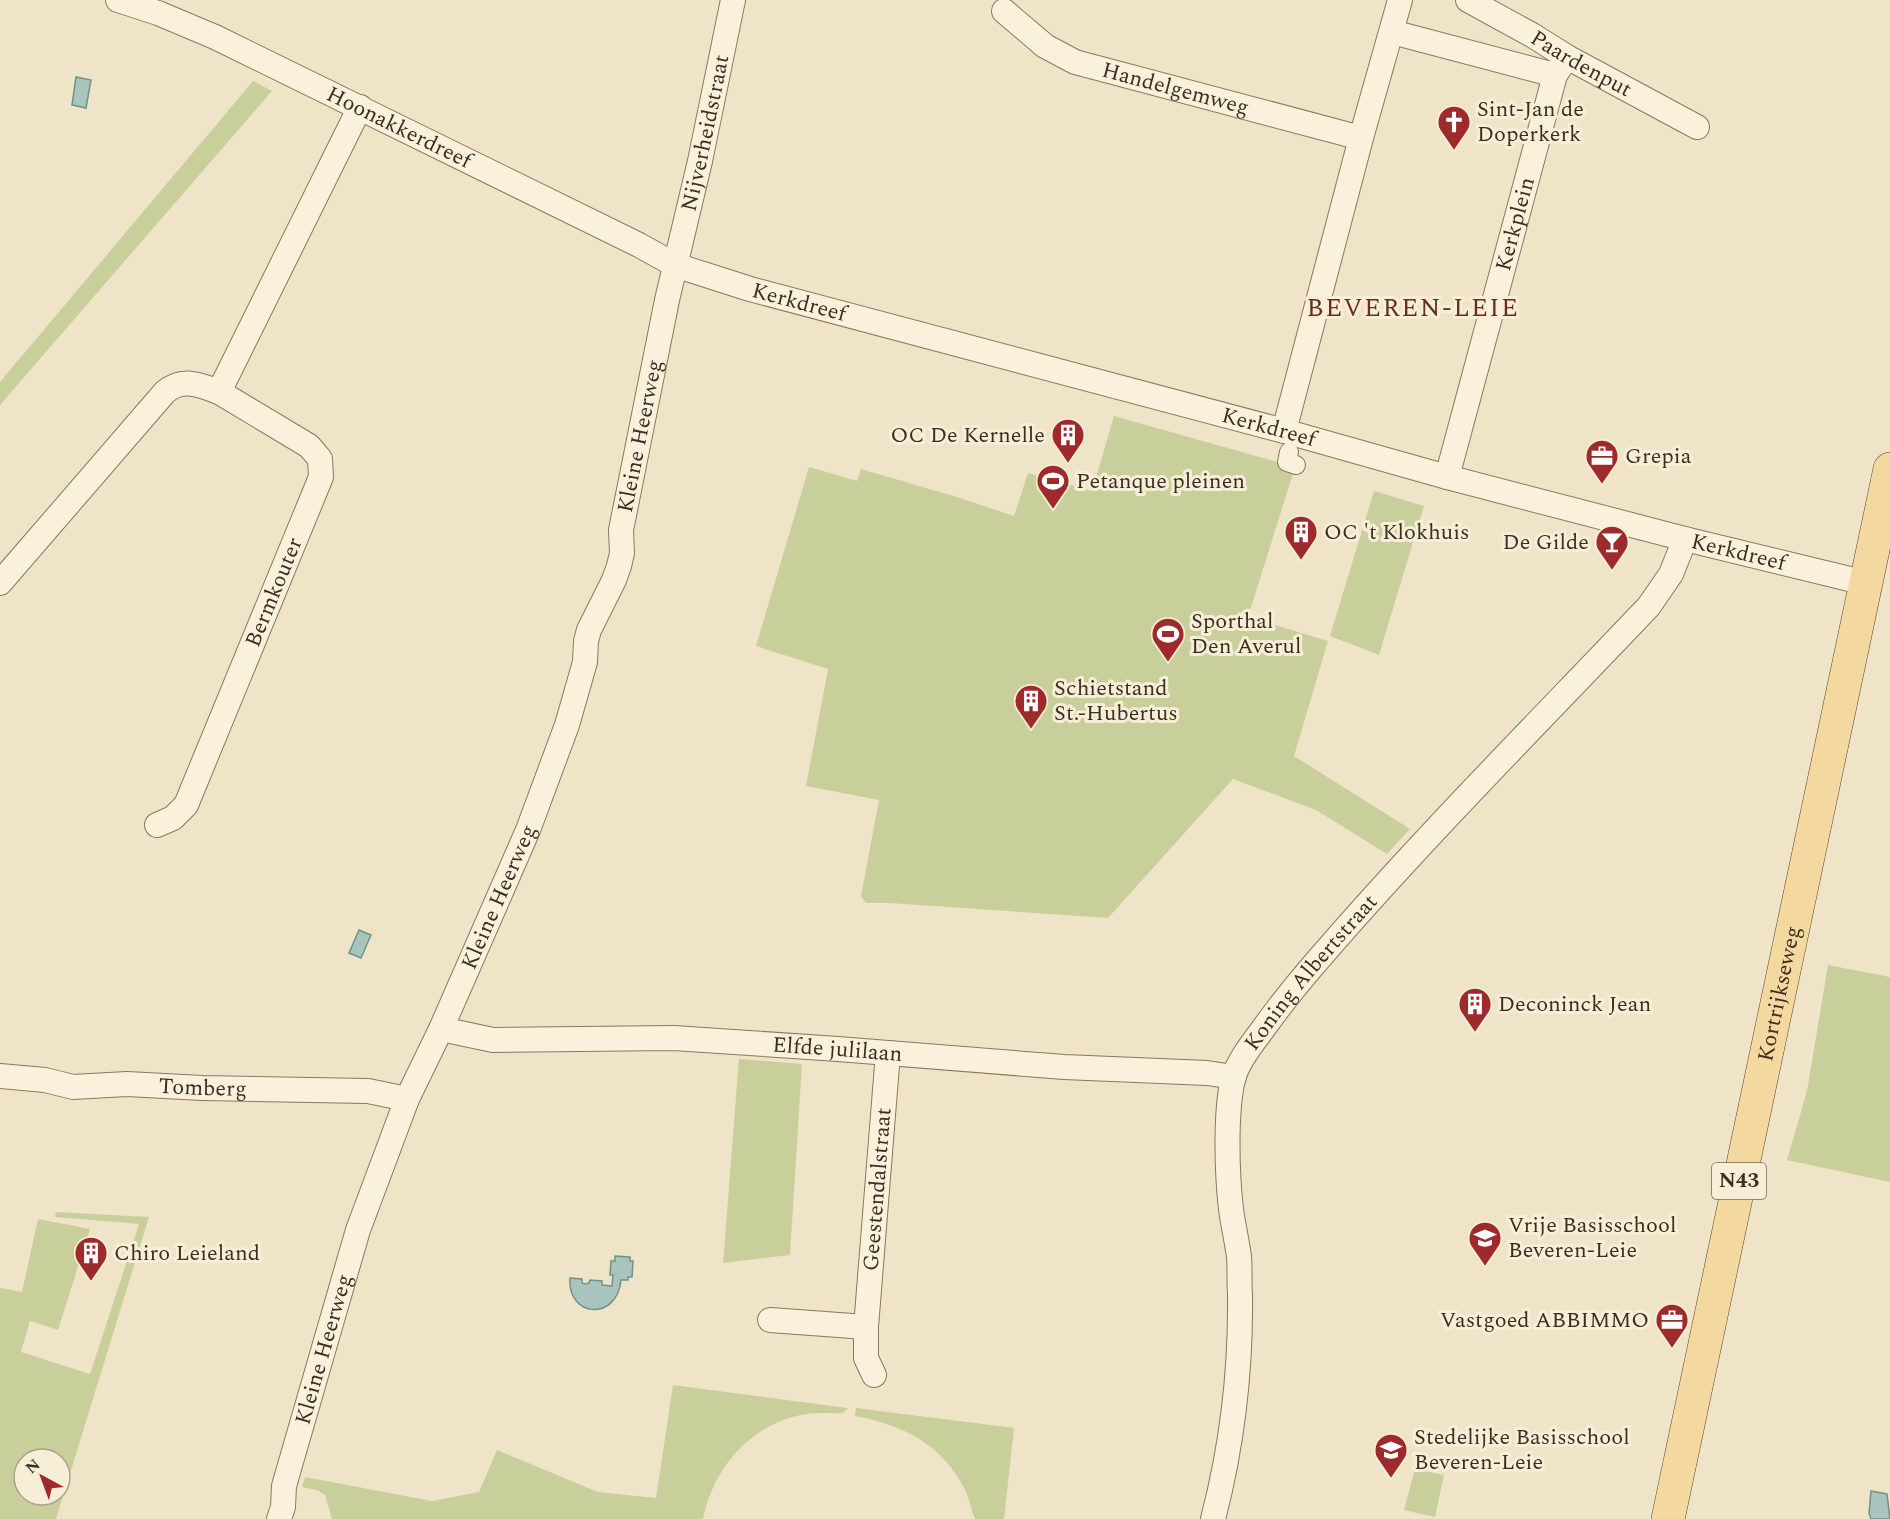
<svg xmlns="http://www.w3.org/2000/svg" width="1890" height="1519" viewBox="0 0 1890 1519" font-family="Spectral,serif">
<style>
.green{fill:#c9cf9b;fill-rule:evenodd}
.water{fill:#a9c4bc;stroke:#6f938a;stroke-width:1.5}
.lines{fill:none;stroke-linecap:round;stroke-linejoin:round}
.pedestrian-casing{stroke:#8d765c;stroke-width:20}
.minor-casing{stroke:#8d765c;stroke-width:26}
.primary-casing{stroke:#5b4430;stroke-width:34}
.pedestrian{stroke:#faf1dc;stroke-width:18}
.minor{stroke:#faf1dc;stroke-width:24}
.primary{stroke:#f3d9a0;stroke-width:33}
.labels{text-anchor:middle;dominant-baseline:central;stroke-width:6;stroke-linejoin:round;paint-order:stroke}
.shield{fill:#f7eed8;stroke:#756857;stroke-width:1.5}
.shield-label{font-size:21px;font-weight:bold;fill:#3d2e20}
.street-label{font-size:22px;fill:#3d2e20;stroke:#f7eed8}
.poi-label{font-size:22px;fill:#3d2e20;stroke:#f7eed8;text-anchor:start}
.quarter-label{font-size:26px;letter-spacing:1.5px;fill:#6b2e1e;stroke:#f7eed8}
</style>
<rect width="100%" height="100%" fill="#f0e4c8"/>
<!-- green -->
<path class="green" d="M 253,81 L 272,91 L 0,405 L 0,382 Z
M 1114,416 L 1295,467 L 1248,617 L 1328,641 L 1294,756 L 1410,829 L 1387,854 L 1316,810 L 1233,779 L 1108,918 L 889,903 L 866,903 L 861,896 L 879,800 L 806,786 L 828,669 L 756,646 L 809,467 L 857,481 L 861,469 L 957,497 L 1014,516 L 1028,473 L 1092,491 Z
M 1374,491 L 1424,506 L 1379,655 L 1330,636 Z
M 1828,965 L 1890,977 L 1890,1182 L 1787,1160 L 1807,1091 Z
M 739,1059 L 802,1064 L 790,1255 L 723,1263 Z
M 56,1212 L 149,1217 L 56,1519 L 0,1519 L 0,1288 L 22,1292 L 38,1219 L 90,1229 L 58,1330 L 30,1321 L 21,1352 L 90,1374 L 139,1224 L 55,1217 ZM 24,1459 L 60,1459 L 60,1495 L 24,1495 Z
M 673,1385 L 848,1408 L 843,1413 C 831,1414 818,1412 806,1414 C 752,1423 714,1466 703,1519 L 332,1519 L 325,1495 L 317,1490 L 302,1487 L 305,1477 L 432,1501 L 479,1492 L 497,1450 L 598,1492 L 656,1498 Z
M 856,1408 L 1014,1428 L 1004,1519 L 975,1519 C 971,1509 969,1497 964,1488 C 941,1443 902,1425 855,1416 Z
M 1415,1469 L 1444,1475 L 1435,1517 L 1404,1510 Z"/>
<!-- water -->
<path class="water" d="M 76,77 L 91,80 L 86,108 L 72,105 Z
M 359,930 L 371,935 L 361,958 L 349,953 Z
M 615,1256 L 630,1257 L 630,1261 L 633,1261 L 632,1277 L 628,1277 L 628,1280 L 621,1280 C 617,1322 567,1317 570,1278 L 582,1279 L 582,1283 L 585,1284 L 589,1283 L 590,1280 L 602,1281 L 602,1285 L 612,1286 L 613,1275 L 610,1275 L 611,1261 L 615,1261 Z
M 1871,1491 L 1887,1494 L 1890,1519 L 1871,1519 L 1869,1513 Z"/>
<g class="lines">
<!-- pedestrian casing -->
<g class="pedestrian-casing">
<path id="pedestrian" d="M 1289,452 L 1287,462 L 1296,465"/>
</g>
<!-- minor casing -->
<g class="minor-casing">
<g id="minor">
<path id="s1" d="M 118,0 L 158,13 L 215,37 L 639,245 L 675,265 L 750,289 L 1284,431 L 1447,477 L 1685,539 L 1866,583"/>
<path id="s2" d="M 1468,0 L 1532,35 L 1567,57 L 1697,127"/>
<path id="s3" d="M 1004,11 L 1045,46 L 1075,62 L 1361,138"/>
<path d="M 1392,32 L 1555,75"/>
<path d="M 1284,431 L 1361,138 L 1400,0"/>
<path id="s4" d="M 1447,477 L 1555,75 L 1567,57"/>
<path d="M 0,583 L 165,392 C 183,377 199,385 219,392 L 360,107"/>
<path id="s5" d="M 157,825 L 173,818 L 186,805 L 321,477 L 320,459 L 309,446 L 219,392"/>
<path id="s6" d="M 441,1029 L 493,1040 L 674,1038 L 838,1049 L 1064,1067 L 1207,1073 L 1234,1077"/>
<path id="s7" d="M 0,1076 L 45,1080 L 73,1087 L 127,1084 L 202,1088 L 368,1091 L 407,1099"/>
<path d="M 770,1320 L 866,1327"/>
<path id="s8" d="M 874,1375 L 866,1358 L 866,1327 L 888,1053"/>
<path id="s9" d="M 279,1519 L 283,1507 L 284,1486 L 358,1230 L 407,1099 L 441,1029 L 528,830 L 567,725 L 585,662 L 586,641 L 589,630 L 614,580 L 619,566 L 622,553 L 621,530 L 667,300 L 700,161 L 733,0"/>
<path id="s10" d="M 1213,1519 C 1232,1446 1241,1370 1240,1294 C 1239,1282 1240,1269 1239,1257 C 1237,1241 1233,1225 1231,1209 C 1227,1174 1225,1113 1233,1079 C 1238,1061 1252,1044 1263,1029 C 1280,1005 1298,983 1317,961 C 1423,838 1538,723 1649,606 L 1671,574 L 1685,539"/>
</g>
</g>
<!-- primary casing -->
<g class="primary-casing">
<g id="primary">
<path id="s11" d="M 1668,1519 L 1890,469"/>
</g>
</g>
<!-- pedestrian -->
<use href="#pedestrian" class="pedestrian"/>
<!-- minor -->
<use href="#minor" class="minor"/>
<!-- primary -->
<use href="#primary" class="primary"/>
</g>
<!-- icons -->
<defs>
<g id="church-pin" transform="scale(1.725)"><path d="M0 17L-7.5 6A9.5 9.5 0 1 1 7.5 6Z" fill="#9e2a2b" stroke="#f7eed8"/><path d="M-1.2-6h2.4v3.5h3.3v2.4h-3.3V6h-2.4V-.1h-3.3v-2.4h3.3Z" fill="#fff"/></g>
<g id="building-pin" transform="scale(1.725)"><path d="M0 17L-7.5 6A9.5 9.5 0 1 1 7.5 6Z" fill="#9e2a2b" stroke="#f7eed8"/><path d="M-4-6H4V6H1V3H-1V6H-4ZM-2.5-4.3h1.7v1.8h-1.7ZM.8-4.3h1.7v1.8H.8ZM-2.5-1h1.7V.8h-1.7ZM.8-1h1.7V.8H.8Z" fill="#fff"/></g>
<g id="office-pin" transform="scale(1.725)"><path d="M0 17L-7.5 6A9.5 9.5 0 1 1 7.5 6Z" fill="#9e2a2b" stroke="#f7eed8"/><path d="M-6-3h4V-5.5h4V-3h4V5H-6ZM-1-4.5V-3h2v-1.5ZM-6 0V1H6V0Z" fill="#fff"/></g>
<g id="stadium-pin" transform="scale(1.725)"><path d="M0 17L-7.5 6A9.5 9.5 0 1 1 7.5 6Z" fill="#9e2a2b" stroke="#f7eed8"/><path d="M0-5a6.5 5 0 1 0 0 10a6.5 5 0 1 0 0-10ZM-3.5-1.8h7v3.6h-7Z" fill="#fff"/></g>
<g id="bar-pin" transform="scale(1.725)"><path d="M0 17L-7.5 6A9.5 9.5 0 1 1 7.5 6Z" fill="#9e2a2b" stroke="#f7eed8"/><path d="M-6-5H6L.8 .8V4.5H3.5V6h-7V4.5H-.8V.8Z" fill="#fff"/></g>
<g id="school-pin" transform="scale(1.725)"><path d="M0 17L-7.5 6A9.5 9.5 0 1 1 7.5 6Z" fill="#9e2a2b" stroke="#f7eed8"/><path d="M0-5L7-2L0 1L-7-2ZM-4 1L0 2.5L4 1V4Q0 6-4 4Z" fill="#fff"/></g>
</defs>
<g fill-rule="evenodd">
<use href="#church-pin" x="1454" y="122"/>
<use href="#building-pin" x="1068" y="435"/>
<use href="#office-pin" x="1602" y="456"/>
<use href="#stadium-pin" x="1053" y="481"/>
<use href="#building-pin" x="1301" y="532"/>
<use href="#bar-pin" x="1612" y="542"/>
<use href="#stadium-pin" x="1168" y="634"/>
<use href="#building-pin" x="1031" y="701"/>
<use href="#building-pin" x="1475" y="1004"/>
<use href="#school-pin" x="1485" y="1238"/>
<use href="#building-pin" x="91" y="1253"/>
<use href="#office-pin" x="1672" y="1320"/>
<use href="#school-pin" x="1391" y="1450"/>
</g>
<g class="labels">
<!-- shield labels -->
<rect class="shield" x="1712" y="1163" width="54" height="36" rx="4.5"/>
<g class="shield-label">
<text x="1739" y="1181">N43</text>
</g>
<!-- street labels -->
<g class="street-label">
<text stroke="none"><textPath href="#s2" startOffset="130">Paardenput</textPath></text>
<text stroke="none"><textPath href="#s3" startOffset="192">Handelgemweg</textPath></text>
<text stroke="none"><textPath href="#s1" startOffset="309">Hoonakkerdreef</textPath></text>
<text stroke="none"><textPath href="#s9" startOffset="1458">Nijverheidstraat</textPath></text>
<text stroke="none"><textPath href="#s4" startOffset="262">Kerkplein</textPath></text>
<text stroke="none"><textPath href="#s1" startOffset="747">Kerkdreef</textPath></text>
<text stroke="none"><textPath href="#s1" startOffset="1233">Kerkdreef</textPath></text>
<text stroke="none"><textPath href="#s9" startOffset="1148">Kleine Heerweg</textPath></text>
<text stroke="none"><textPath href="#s1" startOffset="1719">Kerkdreef</textPath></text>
<text stroke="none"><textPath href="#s5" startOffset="266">Bermkouter</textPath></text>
<text stroke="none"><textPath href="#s9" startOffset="662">Kleine Heerweg</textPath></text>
<text stroke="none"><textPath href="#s10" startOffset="576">Koning Albertstraat</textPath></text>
<text stroke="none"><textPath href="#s11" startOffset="537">Kortrijkseweg</textPath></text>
<text stroke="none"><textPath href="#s6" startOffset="398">Elfde julilaan</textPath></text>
<text stroke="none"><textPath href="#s7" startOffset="204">Tomberg</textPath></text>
<text stroke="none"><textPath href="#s8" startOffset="188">Geestendalstraat</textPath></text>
<text stroke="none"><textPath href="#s9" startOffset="176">Kleine Heerweg</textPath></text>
</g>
<!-- poi labels -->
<g class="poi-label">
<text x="1477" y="109">Sint-Jan de<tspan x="1477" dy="25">Doperkerk</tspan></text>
<text x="1045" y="435" text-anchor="end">OC De Kernelle</text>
<text x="1625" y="456">Grepia</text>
<text x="1076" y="481">Petanque pleinen</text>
<text x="1324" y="532">OC 't Klokhuis</text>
<text x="1589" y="542" text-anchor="end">De Gilde</text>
<text x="1191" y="621">Sporthal<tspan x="1191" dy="25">Den Averul</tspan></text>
<text x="1054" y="688">Schietstand<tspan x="1054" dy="25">St.-Hubertus</tspan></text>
<text x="1498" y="1004">Deconinck Jean</text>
<text x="1508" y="1225">Vrije Basisschool<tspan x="1508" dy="25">Beveren-Leie</tspan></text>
<text x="114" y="1253">Chiro Leieland</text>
<text x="1649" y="1320" text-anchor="end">Vastgoed ABBIMMO</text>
<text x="1414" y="1437">Stedelijke Basisschool<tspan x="1414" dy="25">Beveren-Leie</tspan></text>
</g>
<!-- quarter labels -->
<g class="quarter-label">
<text x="1413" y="308">BEVEREN-LEIE</text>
</g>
</g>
<!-- north arrow -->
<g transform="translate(42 1477) rotate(319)"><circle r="28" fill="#f7eed8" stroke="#ada18e" stroke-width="1.5"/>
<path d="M0-4.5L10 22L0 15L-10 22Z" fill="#9e2a2b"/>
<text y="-9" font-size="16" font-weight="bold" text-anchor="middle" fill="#3d2e20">N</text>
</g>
</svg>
